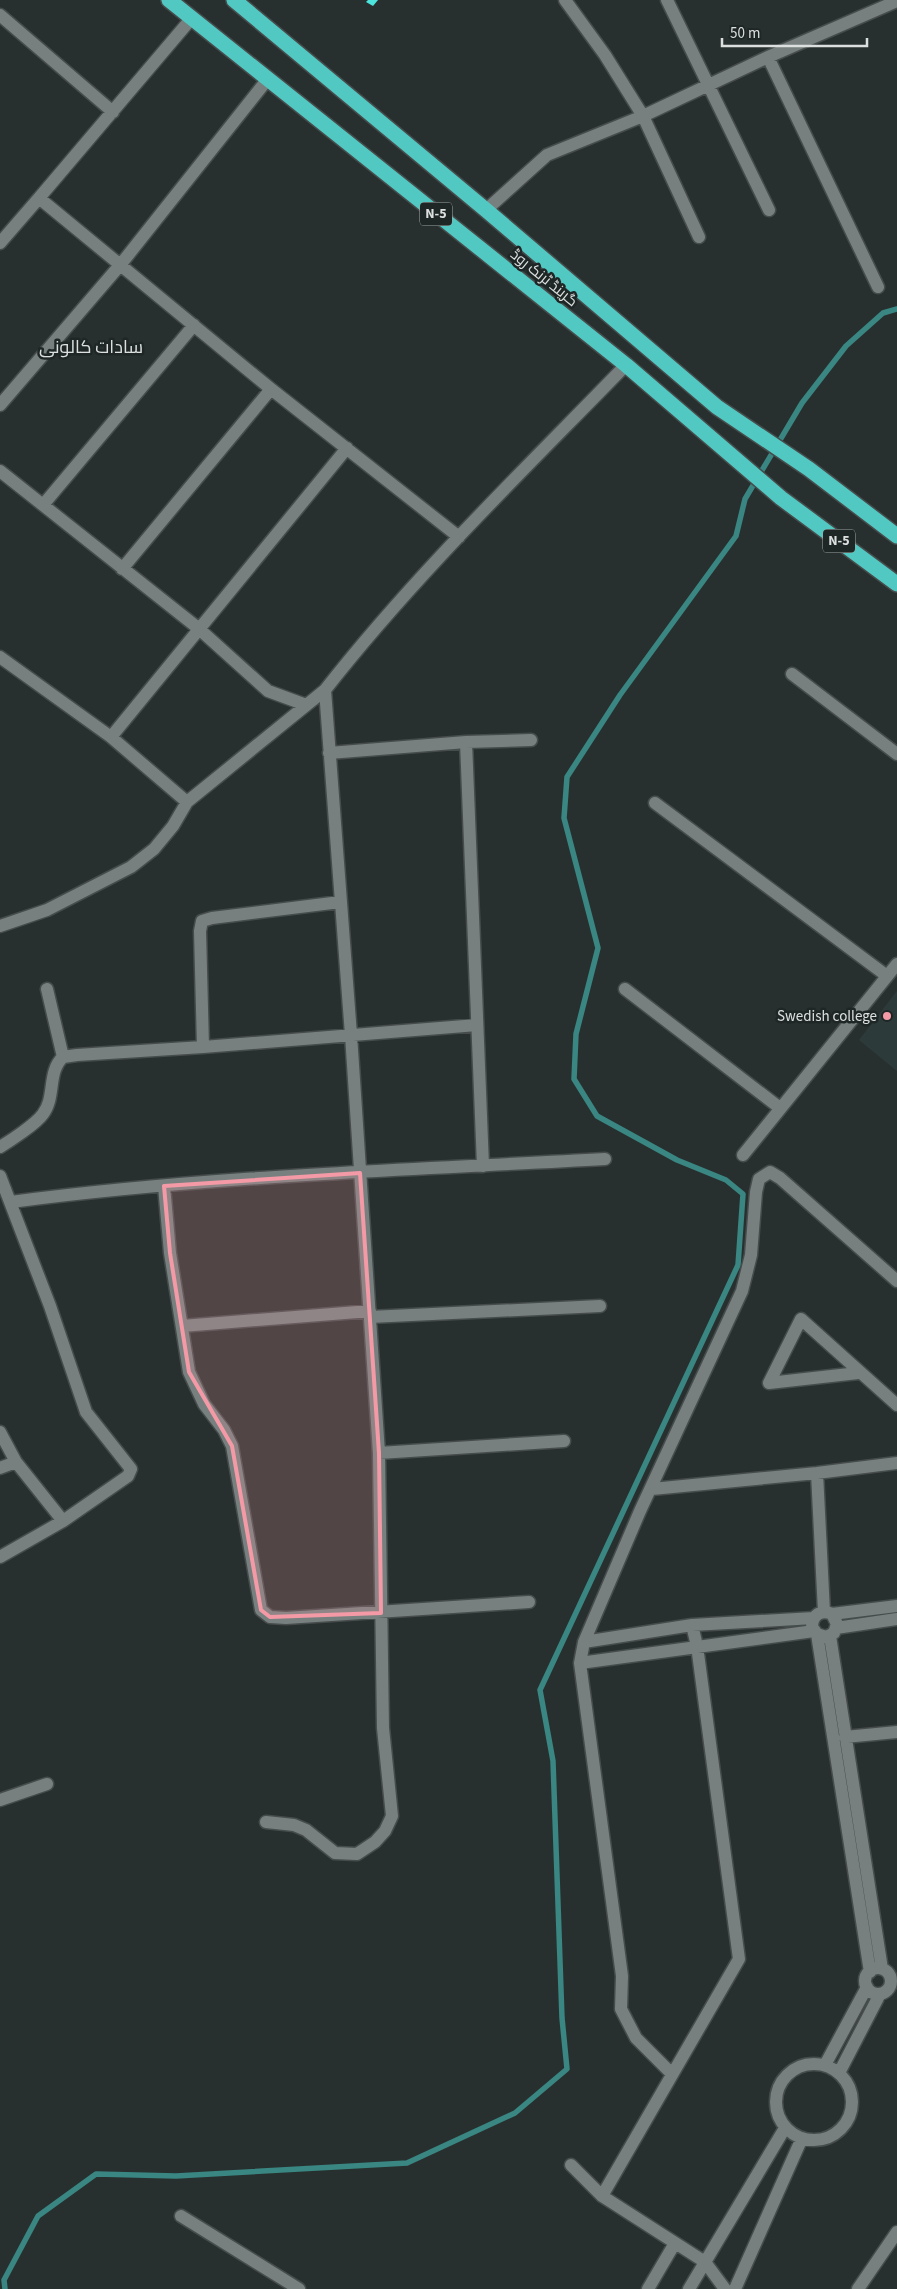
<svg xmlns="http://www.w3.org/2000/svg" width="897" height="2289" viewBox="0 0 897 2289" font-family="'Source Sans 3',Cairo,sans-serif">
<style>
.built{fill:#2c3b3a}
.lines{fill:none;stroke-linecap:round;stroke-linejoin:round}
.stream{stroke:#398682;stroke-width:5.5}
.building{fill:#4ce4dd}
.minor-casing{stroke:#464c4c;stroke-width:15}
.highway-casing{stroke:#464c4c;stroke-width:18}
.minor{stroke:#77807f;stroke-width:12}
.highway{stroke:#52c8c2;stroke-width:15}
.marked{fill:#f49aa7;fill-opacity:0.2;stroke:#f49aa7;stroke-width:4;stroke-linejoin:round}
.poi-dot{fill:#f49aa7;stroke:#1f2626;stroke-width:2}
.labels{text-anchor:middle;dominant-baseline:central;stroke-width:5;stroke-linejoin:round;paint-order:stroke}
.shield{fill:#1f2626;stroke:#a3a8a8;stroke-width:1}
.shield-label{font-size:14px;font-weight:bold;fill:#dbe0df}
.street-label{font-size:15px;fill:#dbe0df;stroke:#1f2626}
.poi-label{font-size:15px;fill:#dbe0df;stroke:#1f2626;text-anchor:end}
.quarter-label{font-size:18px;fill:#dbe0df;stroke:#1f2626}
</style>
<rect width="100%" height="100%" fill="#28302f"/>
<!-- built -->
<path class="built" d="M 897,991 L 897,1071 L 859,1040 Z"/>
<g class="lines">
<!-- stream -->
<path class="stream" d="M 5,2289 L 4,2280 L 38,2216 L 96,2174 L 176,2176 L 407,2163 L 515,2113 L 567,2069 L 562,2018 L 553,1761 L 540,1690 L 738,1265 L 743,1194 L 726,1180 L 677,1160 L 597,1116 L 574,1079 L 576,1034 L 598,948 L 564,818 L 567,777 L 620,695 L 736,536 L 745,499 L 802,403 L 846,346 L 883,313 L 897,309"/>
</g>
<!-- building -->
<path class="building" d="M 368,0 L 378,0 L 373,6 L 366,2 Z"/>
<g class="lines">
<!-- minor casing -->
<g class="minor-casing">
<path id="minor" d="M 565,0 L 605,55 L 643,116 L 699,237
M 667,0 L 769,210
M 0,15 L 113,112
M 768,57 L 878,287
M 39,198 L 191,19
M 486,210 L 547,155 L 643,116 L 768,57 L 897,1
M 0,243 L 39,198 L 271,389 L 459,537
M 0,405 L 121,264 L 267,80
M 0,471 L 198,628 L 268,691 L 306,705
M 43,505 L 194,325
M 122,569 L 271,389
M 0,657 L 111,737 L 187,802
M 792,674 L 897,754
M 111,737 L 347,448
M 466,742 L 483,1166
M 329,753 L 466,742 L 531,740
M 655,803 L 887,976
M 0,926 L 47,910 L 131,867 L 154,849 L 173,826 L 187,802 L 325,690
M 47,989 L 63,1057
M 625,989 L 780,1108
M 203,1047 L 200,931 L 202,921 L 212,918 L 340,902
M 0,1147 C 10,1141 36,1124 43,1114 C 56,1097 47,1072 63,1057 L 77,1055 L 203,1047 L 477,1025
M 743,1155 L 897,964
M 0,1176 L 50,1306 L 86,1412 L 131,1469 L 128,1476 L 63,1521 L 0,1557
M 164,1186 L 170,1253 L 189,1372 L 204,1404 L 224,1430 L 232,1446 L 261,1610 L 270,1617 L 286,1618 L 529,1602
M 11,1202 C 207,1176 407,1170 605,1159
M 370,1317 L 600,1306
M 182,1326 L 370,1311
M 858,1373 L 769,1383 L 801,1319 L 897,1405
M 0,1432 L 16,1462 L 63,1521
M 379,1453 L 564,1441
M 0,1468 L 16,1462
M 817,1473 L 824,1612
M 652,1489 L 817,1473 L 897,1463
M 832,1614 L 897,1606
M 836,1628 L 897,1619
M 817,1634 L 826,1637 L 834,1633 L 837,1624 L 832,1614 C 821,1609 812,1615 812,1627 L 817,1634 L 870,1972
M 830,1636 L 882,1969
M 584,1642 L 692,1625 L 814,1618
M 580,1663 L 814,1631
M 845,1737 L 897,1732
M 0,1800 L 47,1784
M 266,1822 L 294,1825 L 306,1830 L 335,1853 L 357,1854 L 375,1842 L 385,1831 L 392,1816 L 383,1728 L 379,1453 L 351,1035 L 325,690 C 416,574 523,471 626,365
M865 1981a13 13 0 1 1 26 0a13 13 0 1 1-26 0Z
M776 2102a38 38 0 1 1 76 0a38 38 0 1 1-76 0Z
M 825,2065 L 867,1987
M 839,2073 L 880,1994
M 672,2074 L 636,2038 L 621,2009 L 622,1976 L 580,1663 L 584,1642 L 640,1511 L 742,1291 L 751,1255 L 756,1192 L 759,1179 L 770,1172 L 780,1178 L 897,1281
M 571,2165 L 602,2196 L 705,2262 L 725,2289
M 602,2196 L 739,1959 L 697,1646 L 692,1625
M 181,2216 L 299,2289
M 648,2289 L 675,2243
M 689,2289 L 785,2128
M 735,2289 L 802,2138
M 858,2289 L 897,2232"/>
</g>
<!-- highway casing -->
<g class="highway-casing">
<path id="highway" d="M 169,0 L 626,365 L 781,498 L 897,584
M 234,0 L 486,210 L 717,407 L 809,469 L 897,536"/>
</g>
<!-- minor -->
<use href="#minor" class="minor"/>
<!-- highway -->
<use href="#highway" class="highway"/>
</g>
<!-- marked area -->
<path class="marked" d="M 360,1173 L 379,1453 L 381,1613 L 270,1617 L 261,1610 L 232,1446 L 189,1372 L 170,1253 L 164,1186 Z"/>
<!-- markers -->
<circle class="poi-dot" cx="887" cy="1016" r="5"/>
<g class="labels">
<!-- shield labels -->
<g class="shield">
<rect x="420" y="202.5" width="32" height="23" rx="4"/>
<rect x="823" y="529.5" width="32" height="23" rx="4"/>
</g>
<g class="shield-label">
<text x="436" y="214">N-5</text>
<text x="839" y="541">N-5</text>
</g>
<!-- street labels -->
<g class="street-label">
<text transform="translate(544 278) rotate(39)">گرینڈ ٹرنک روڈ</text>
</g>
<!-- poi labels -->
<g class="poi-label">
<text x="877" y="1016">Swedish college</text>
</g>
<!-- quarter labels -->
<g class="quarter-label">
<text x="91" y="347">سادات کالونی</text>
</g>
</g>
<!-- scale -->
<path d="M722 38v8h145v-8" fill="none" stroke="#dbe0df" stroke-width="2.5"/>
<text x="730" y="38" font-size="15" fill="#dbe0df" stroke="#1f2626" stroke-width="4" paint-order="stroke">50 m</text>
</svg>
